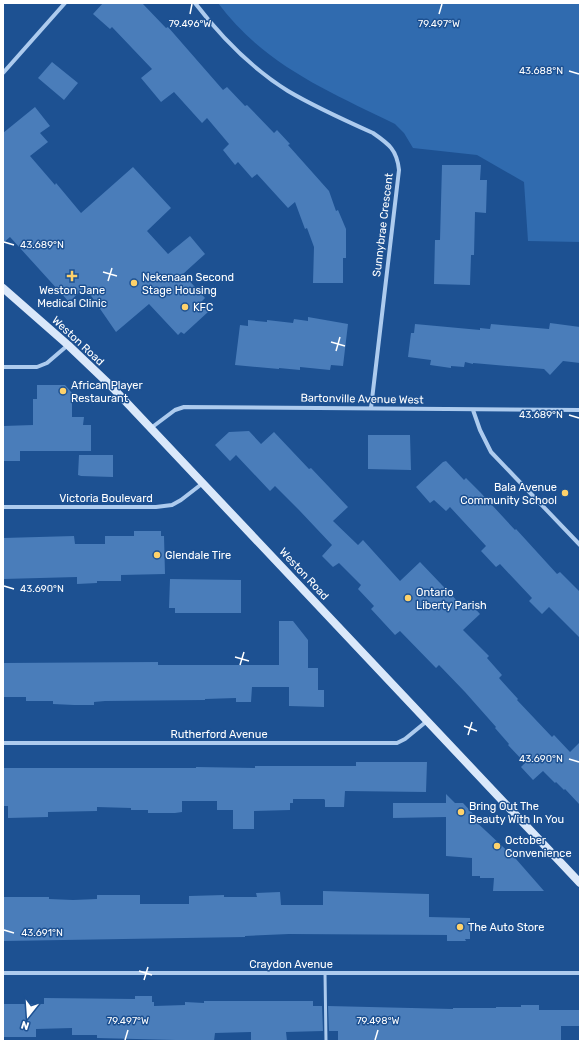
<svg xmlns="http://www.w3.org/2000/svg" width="583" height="1044" viewBox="0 0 583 1044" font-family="Rubik,sans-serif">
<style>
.green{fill:#306baf}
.building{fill:#4a7dba}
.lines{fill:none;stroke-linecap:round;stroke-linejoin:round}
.lane{stroke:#adcbee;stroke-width:3}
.street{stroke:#adcbee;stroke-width:4}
.secondary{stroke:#dae8fa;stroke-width:8}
.ticks{fill:none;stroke:#fff;stroke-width:1.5}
.poi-dot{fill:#fed26b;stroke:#1d5192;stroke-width:1.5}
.labels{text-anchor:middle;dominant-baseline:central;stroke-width:3;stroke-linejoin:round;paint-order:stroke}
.street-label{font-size:11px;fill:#fff;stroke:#1d5192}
.poi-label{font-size:11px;fill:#fff;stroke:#1d5192;text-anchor:start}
.ticks-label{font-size:10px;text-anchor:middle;fill:#fff;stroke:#1d5192;stroke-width:3;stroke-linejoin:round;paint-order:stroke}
</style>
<rect width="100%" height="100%" fill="#1d5192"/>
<!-- green -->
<path class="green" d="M 218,3 L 580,3 L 580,242 L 528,241 L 524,182 L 477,155 L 413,148 L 404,133 L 395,124 C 328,91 264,65 218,3 Z"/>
<!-- building -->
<path class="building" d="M 103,3 L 142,3 L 166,28 L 168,27 L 223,90 L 227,87 L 245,106 L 247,105 L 274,133 L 277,130 L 290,144 L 288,145 L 329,191 L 336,211 L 338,210 L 346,229 L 346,258 L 343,258 L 343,283 L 313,283 L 314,247 L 307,228 L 305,229 L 295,202 L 288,208 L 257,174 L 252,178 L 238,162 L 235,165 L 223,150 L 229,144 L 207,118 L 202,123 L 174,92 L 161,102 L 141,78 L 152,69 L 112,27 L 110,29 L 93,14 Z
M 52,62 L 78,83 L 64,100 L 38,78 Z
M 35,107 L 50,126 L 40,133 L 48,142 L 30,156 L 55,185 L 56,183 L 81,213 L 133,167 L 171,208 L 147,231 L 168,254 L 190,236 L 205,254 L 183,274 L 205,298 L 200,303 L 208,312 L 184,334 L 181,332 L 178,335 L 149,304 L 116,332 L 85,287 L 69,302 L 10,237 L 3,243 L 3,133 Z
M 442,165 L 481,165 L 480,180 L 487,180 L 486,213 L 475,212 L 474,255 L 471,255 L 470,285 L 434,284 L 435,240 L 440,240 Z
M 308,317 L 348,324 L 343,366 L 331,365 L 330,370 L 300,367 L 300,370 L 279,368 L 279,369 L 235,365 L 240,325 L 248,326 L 248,320 L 267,322 L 267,320 L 293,323 L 294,319 L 308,321 Z
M 550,323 L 580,327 L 580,363 L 563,361 L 550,375 L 544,369 L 473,363 L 473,364 L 465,362 L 464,367 L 451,366 L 451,368 L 430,365 L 431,360 L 408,357 L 411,333 L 414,333 L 415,324 L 480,330 L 480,328 L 490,329 L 491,324 L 549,329 Z
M 37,385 L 65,385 L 72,393 L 72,417 L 84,417 L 83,425 L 91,425 L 91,451 L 20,451 L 20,461 L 3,461 L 3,426 L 33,425 L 33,399 L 37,399 Z
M 249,431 L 261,444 L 274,432 L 309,469 L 311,468 L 348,507 L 333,521 L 358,545 L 363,540 L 400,581 L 420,562 L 463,607 L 468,601 L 480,614 L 463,630 L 489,656 L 487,658 L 502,675 L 499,678 L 518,699 L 517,700 L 552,737 L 554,735 L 570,752 L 580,742 L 580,805 L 565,789 L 564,790 L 556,782 L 555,783 L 543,771 L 533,780 L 521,767 L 525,763 L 508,745 L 509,744 L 495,728 L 496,727 L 465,692 L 439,665 L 436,668 L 400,631 L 395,635 L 371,609 L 374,606 L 358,589 L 361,585 L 339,563 L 333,567 L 322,556 L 332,545 L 299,510 L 275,486 L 270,491 L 236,455 L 230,461 L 215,445 L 229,432 Z
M 368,435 L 410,435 L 411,470 L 368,469 Z
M 79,455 L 113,455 L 113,477 L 81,476 L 78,475 Z
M 446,461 L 464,480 L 466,478 L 480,492 L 515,530 L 516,529 L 557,574 L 560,572 L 580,592 L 580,638 L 549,607 L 542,614 L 529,601 L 532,598 L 500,564 L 496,567 L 481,551 L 486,546 L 450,507 L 446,511 L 434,500 L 430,503 L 416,487 L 443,462 Z
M 134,531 L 161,531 L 161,536 L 164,536 L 165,574 L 121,575 L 121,581 L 97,581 L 97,583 L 77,584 L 77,577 L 3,579 L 3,538 L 74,536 L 75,544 L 105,544 L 105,536 L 134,536 Z
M 170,579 L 241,580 L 241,613 L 175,613 L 175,608 L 169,608 Z
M 279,621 L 293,621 L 308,640 L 308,668 L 318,668 L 318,690 L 324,690 L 324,707 L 289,706 L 289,687 L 252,687 L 251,702 L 236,702 L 236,698 L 205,699 L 205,700 L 105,701 L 94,702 L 94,705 L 74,705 L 53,704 L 53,701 L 26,701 L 26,697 L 3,697 L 3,663 L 158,662 L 158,665 L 279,665 Z
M 356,762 L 427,762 L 426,792 L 345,791 L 344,807 L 325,807 L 325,800 L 324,799 L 293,799 L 293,803 L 290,803 L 290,810 L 254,811 L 254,829 L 233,829 L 233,810 L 217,810 L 217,801 L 182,801 L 182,812 L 175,813 L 148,813 L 148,810 L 131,810 L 131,808 L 97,807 L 97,811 L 48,812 L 48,817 L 8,818 L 8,806 L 3,806 L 3,768 L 196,768 L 196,767 L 255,768 L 255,766 L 356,766 Z
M 446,794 L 455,803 L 463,803 L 476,817 L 471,817 L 516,859 L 544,891 L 493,891 L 494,878 L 480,878 L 480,876 L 472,876 L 472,858 L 446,856 L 446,817 L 393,818 L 393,803 L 446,803 Z
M 323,891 L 429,894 L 429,917 L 470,918 L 470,939 L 465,939 L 466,941 L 447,941 L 447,935 L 289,934 L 245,936 L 245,937 L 3,941 L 3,897 L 49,897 L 49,899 L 73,900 L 97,899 L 97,895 L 140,895 L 140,904 L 189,904 L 189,896 L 224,895 L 224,897 L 257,897 L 256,893 L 280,892 L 281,905 L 323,905 Z
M 135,996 L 152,996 L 152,1002 L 154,1002 L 154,1006 L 185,1005 L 185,1002 L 204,1003 L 204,1001 L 313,1001 L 313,1006 L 322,1006 L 323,1031 L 286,1032 L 287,1041 L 251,1040 L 251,1032 L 215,1033 L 214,1041 L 97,1038 L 97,1035 L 72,1035 L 72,1028 L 36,1029 L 36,1037 L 3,1037 L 3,1004 L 44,1004 L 44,998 L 135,999 Z
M 521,1005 L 539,1005 L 539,1010 L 580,1010 L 580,1026 L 561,1026 L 561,1041 L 338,1041 L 338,1031 L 329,1031 L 328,1006 L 453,1009 L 453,1008 L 496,1008 L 496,1007 L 521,1007 Z"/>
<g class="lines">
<!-- lane -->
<path class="lane" d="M 325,973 L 326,1041"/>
<!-- street -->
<path class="street" d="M 195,3 C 221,37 251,68 288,91 C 315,107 344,120 373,133 C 389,144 397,150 399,170 L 371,408
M 3,73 L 65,3
M 3,367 L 37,367 L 47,363 L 68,345
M 473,410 L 480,430 L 491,452 L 580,545
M 151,428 L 175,410 L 184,407 L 580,410
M 3,507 L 156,507 L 172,505 L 181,500 L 203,483
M 3,743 L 397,743 L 405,739 L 427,721
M 3,973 L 580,973"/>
<!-- secondary -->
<path class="secondary" d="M 3,288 L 68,345 L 111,386 L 580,883"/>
</g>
<!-- ticks -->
<path class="ticks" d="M 190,14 L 192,4M 439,14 L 442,4M 569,71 L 579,74M 4,242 L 14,245M 103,272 L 117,276M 108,281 L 112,268M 331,342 L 345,346M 336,351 L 340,337M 569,415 L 579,418M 4,586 L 14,589M 235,657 L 249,661M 240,665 L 244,652M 464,726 L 477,731M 468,735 L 472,722M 569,759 L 579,762M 4,930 L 14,933M 139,971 L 152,975M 144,980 L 148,967M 125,1040 L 128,1030M 375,1040 L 378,1030"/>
<!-- markers -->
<g class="poi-dot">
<path d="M70 270h4v4h4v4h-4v4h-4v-4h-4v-4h4z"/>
<circle cx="134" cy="283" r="4"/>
<circle cx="185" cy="307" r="4"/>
<circle cx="63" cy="391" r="4"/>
<circle cx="565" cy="493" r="4"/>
<circle cx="157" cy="555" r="4"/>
<circle cx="408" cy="598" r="4"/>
<circle cx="461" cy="812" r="4"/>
<circle cx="497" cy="846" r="4"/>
<circle cx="460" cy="927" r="4"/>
</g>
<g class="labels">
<!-- street labels -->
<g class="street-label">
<text transform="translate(383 225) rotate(-83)">Sunnybrae Crescent</text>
<text transform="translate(78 341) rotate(43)">Weston Road</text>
<text transform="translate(362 399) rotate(1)">Bartonville Avenue West</text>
<text x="106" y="498">Victoria Boulevard</text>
<text transform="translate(304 574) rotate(47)">Weston Road</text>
<text x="219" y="734">Rutherford Avenue</text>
<text x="291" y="964">Craydon Avenue</text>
</g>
<!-- poi labels -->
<g class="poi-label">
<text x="142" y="277">Nekenaan Second<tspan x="142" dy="13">Stage Housing</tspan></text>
<text x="72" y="290" text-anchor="middle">Weston Jane<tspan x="72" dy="13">Medical Clinic</tspan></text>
<text x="193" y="307">KFC</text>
<text x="71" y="385">African Player<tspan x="71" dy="13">Restaurant</tspan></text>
<text x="557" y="487" text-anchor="end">Bala Avenue<tspan x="557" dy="13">Community School</tspan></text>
<text x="165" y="555">Glendale Tire</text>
<text x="416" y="592">Ontario<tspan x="416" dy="13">Liberty Parish</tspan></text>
<text x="469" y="806">Bring Out The<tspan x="469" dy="13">Beauty With In You</tspan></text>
<text x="505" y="840">October<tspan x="505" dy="13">Convenience</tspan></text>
<text x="468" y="927">The Auto Store</text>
</g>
</g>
<g class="ticks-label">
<text x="190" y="27">79.496°W</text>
<text x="439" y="27">79.497°W</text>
<text x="541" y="74">43.688°N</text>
<text x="42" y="248">43.689°N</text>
<text x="541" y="418">43.689°N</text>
<text x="42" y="592">43.690°N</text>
<text x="541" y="762">43.690°N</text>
<text x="42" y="936">43.691°N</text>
<text x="128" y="1024">79.497°W</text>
<text x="378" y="1024">79.498°W</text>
</g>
<!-- border -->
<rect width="583" height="1044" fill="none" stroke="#ffffff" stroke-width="8"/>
<!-- north arrow -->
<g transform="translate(28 1016) rotate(197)" stroke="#1d5192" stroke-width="3" paint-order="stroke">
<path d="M0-3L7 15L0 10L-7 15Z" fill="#ffffff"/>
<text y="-6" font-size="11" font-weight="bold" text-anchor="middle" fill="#ffffff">N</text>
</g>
</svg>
